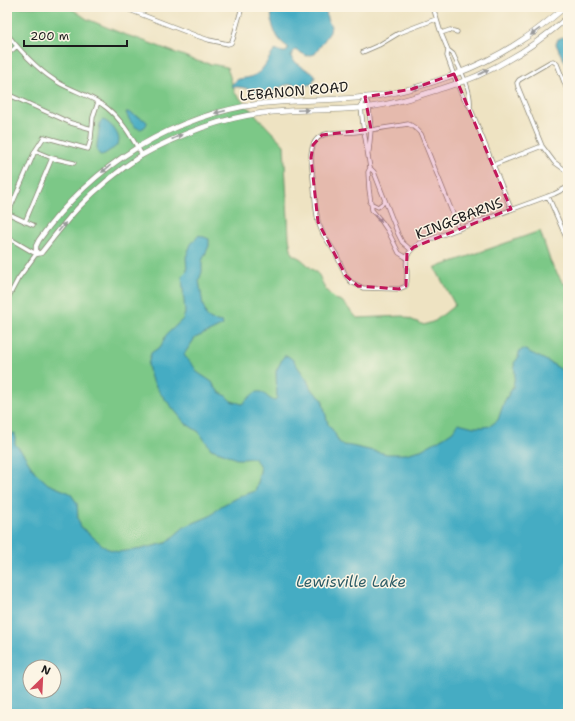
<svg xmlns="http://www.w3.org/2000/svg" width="575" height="721" viewBox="0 0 575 721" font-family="'Shantell Sans',sans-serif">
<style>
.green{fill:#7bc887;stroke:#4c7252}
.water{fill:#44acc3;stroke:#306470;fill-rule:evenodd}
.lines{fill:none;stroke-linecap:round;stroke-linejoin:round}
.minor-casing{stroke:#85806f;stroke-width:5}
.tertiary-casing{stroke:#85806f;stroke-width:6}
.secondary-casing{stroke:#85806f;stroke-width:6}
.minor{stroke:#fff;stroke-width:3.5}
.tertiary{stroke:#fff;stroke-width:4.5}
.secondary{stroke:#fff;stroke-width:5}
.oneway{fill:#999}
.marked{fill:#c2185b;fill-opacity:0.2;stroke:#c2185b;stroke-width:3;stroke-dasharray:8 5;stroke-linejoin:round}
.labels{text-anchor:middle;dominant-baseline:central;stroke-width:3;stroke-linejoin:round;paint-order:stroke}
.street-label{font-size:14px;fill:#1c1c1c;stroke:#fcf5e5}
.water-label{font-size:15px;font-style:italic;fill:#2e5d67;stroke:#fcf5e5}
</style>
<rect width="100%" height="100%" fill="#fcf5e5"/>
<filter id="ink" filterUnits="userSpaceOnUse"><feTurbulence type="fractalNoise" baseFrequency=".025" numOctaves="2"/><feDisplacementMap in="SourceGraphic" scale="8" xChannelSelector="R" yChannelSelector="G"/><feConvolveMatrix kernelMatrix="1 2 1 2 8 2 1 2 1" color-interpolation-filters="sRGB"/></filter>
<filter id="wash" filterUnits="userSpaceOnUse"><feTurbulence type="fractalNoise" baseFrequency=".012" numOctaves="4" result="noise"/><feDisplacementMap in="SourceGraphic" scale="16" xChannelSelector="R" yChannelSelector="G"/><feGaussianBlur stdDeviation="0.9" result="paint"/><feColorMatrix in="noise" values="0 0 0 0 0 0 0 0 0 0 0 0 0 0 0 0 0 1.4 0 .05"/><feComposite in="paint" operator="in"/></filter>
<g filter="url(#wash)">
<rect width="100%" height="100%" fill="#eee3c2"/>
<!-- green -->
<path class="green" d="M 7,7 L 69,7 L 87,19 L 123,34 L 139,39 L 200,62 L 227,67 L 235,93 L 284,145 L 289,238 L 292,254 L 301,259 L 319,275 L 325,289 L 335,299 L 342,301 L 357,318 L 403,316 L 424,325 L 435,321 L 455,305 L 435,268 L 540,231 L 551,263 L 563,283 L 568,284 L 568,498 L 54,667 L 30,667 L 30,691 L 7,704 Z"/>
<!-- water -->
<path class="water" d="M 273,7 L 326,7 L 327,19 L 331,26 L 330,32 L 315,54 L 307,56 L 296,50 L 294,51 C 293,52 291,55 291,57 C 293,62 309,71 314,74 L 315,77 L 312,84 C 303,87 292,82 283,86 C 276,89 269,94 263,98 C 252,91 247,86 233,87 L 231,85 C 234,83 236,80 239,79 C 245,78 250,78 255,75 C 265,69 268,58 275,50 L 283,52 L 286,52 L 289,48 C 286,46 282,43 279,39 C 273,31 269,17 273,7 Z
M 563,37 L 568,40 L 568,66 L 561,55 L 556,44 L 558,39 Z
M 126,112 L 128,112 L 145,120 L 147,122 C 147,126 144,128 140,129 C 134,128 128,119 126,112 Z
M 103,120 C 110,122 124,138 117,145 C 115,148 112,149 109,151 C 106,153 104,155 100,155 L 97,151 L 97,145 L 100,123 L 101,121 Z
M 199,235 L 209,239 L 209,246 L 202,261 L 202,272 L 199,280 L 203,305 L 207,317 L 211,320 L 222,322 L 223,325 L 213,330 L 195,338 L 185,353 L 184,355 L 195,368 L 197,372 L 212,382 L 214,386 L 219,392 L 225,395 L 231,401 L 242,404 C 248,400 255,388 263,393 C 267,396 268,398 274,401 L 277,398 L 276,371 L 284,356 L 288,356 L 293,360 L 307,380 L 311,389 L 322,399 L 328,424 L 334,432 L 339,442 L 343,445 L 351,446 L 387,454 L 405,454 L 421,450 L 444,437 L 453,431 L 458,423 L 474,427 L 483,427 L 490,426 L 498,420 L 504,402 L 513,387 L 515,374 L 514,363 L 518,358 L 519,352 L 523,349 C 539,357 554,363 568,375 L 568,714 L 7,714 L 7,540 L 9,527 L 7,520 L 7,440 L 11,434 L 15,433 L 15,444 L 23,453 L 35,472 L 48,484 L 70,493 L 77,503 L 78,519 L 81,527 L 106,548 L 118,552 L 141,549 L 166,543 L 184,527 L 210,516 L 221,506 L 236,498 L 255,491 L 259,479 L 258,476 C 263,468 259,465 254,458 L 251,458 L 245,459 L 236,459 L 223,453 L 211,449 L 199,432 L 185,423 L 160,393 L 151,378 L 148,365 L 151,353 L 161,346 L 166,335 L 183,319 L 185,313 L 182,276 L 187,271 L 186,257 L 191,244 ZM 30,667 L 54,667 L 54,691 L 30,691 Z"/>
</g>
<g filter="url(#ink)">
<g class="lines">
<!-- minor casing -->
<g class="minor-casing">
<path id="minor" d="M 122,7 L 197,36 L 209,40 L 228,44 L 231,43 L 233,39 L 242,7
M 433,7 L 441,33 L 448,50 L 453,54 C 460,70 472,90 470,107
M 525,7 L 526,7
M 441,33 L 450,30 L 457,32
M 7,34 C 22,53 39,72 61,84 C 76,92 94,97 107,108 C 123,121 132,138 142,155
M 448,50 L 447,56 L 457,84 L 464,99 L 470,107 L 511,209
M 363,52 L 379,45 L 399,33 L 436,19
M 7,55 L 17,46
M 568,92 L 557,64 L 553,61 L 550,62 L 519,80 L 517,83 L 518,87 L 542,146 L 554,162 L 568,172
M 7,94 L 71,123 L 92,129
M 365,97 L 361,107 L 363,125 L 370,168 L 368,172 L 369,189 L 372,210 L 382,222 L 388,231 L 399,253 L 407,258
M 365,97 L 369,107 L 371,130 L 369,151
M 35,151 L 52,158 L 74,163
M 493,165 L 542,146
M 370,168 L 374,172 L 398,234 L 402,242 L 411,250
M 548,196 L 568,242
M 370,203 L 378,207 L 383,203 L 385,200
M 7,213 L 33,225
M 7,216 L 35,151 L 44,137 L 88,149 L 91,138 L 93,117 L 98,102
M 25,222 L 52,158
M 459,229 L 421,134 C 417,129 414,126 408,124 C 390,127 373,130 355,132 C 344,133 330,131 321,136 C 313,140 311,149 311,158 L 316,209 L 318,222 L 323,234 L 336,254 L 346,276 L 351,282 L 363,288 L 399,289 L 406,286 C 411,266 397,258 420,243 L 554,194 L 568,187
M 7,237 L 36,254 L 18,279 L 7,300"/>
</g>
<!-- tertiary casing -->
<g class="tertiary-casing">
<path id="tertiary" d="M 138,147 C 99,171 65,203 39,240 L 36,246 L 36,254 L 41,253 C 53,238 65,222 78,208 C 97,188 119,170 142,155"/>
</g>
<!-- secondary casing -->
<g class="secondary-casing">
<path id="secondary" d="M 138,147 C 182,121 229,105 280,102 C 305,100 330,100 356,98 C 363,97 370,97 377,96 C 425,88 481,68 522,40 C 538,30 551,19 565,7
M 142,155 C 184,132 226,116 273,112 C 305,109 338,111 370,107 C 392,104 413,98 434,91 C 449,86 463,82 477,76 C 510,61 541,41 568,17"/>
</g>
<!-- minor -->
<use href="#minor" class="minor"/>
<!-- tertiary -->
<use href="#tertiary" class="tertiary"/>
<!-- secondary -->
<use href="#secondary" class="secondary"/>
</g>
<!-- one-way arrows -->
<defs><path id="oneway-solid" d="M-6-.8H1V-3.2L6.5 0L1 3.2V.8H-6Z"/></defs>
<g class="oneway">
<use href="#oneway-solid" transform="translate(535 32) rotate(144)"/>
<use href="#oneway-solid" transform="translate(484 72) rotate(-27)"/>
<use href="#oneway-solid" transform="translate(418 87) rotate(162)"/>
<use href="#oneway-solid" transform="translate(303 110) rotate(-2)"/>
<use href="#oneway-solid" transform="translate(220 112) rotate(167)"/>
<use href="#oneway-solid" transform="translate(177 137) rotate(-25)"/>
<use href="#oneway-solid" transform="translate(106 169) rotate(141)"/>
<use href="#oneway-solid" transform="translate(378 218) rotate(50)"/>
<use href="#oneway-solid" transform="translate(62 227) rotate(-51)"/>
</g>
</g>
<!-- marked area -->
<path class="marked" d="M 454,74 L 511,209 L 414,247 L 407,253 L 406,286 L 399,289 L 358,286 L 346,276 L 318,222 L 311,158 L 313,145 L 322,135 L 371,129 L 365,97 L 412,89 Z"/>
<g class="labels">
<!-- street labels -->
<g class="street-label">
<text transform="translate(294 91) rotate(-5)">LEBANON ROAD</text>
<text transform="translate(459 218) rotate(-21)">KINGSBARNS</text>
</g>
<!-- water labels -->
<g class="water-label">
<text x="351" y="582">Lewisville Lake</text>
</g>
</g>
<!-- margin -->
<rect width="575" height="721" fill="none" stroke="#fcf5e5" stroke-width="24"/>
<!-- north arrow -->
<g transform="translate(42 679) rotate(24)"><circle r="19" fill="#fcf5e5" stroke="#a29e95"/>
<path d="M0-3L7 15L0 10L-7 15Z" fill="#d1495b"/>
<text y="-6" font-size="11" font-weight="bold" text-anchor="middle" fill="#1c1c1c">N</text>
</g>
<!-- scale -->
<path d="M24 40v6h103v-6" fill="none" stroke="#1c1c1c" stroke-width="2"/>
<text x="30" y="40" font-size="12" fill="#1c1c1c" stroke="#fcf5e5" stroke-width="3" paint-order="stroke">200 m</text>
</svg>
